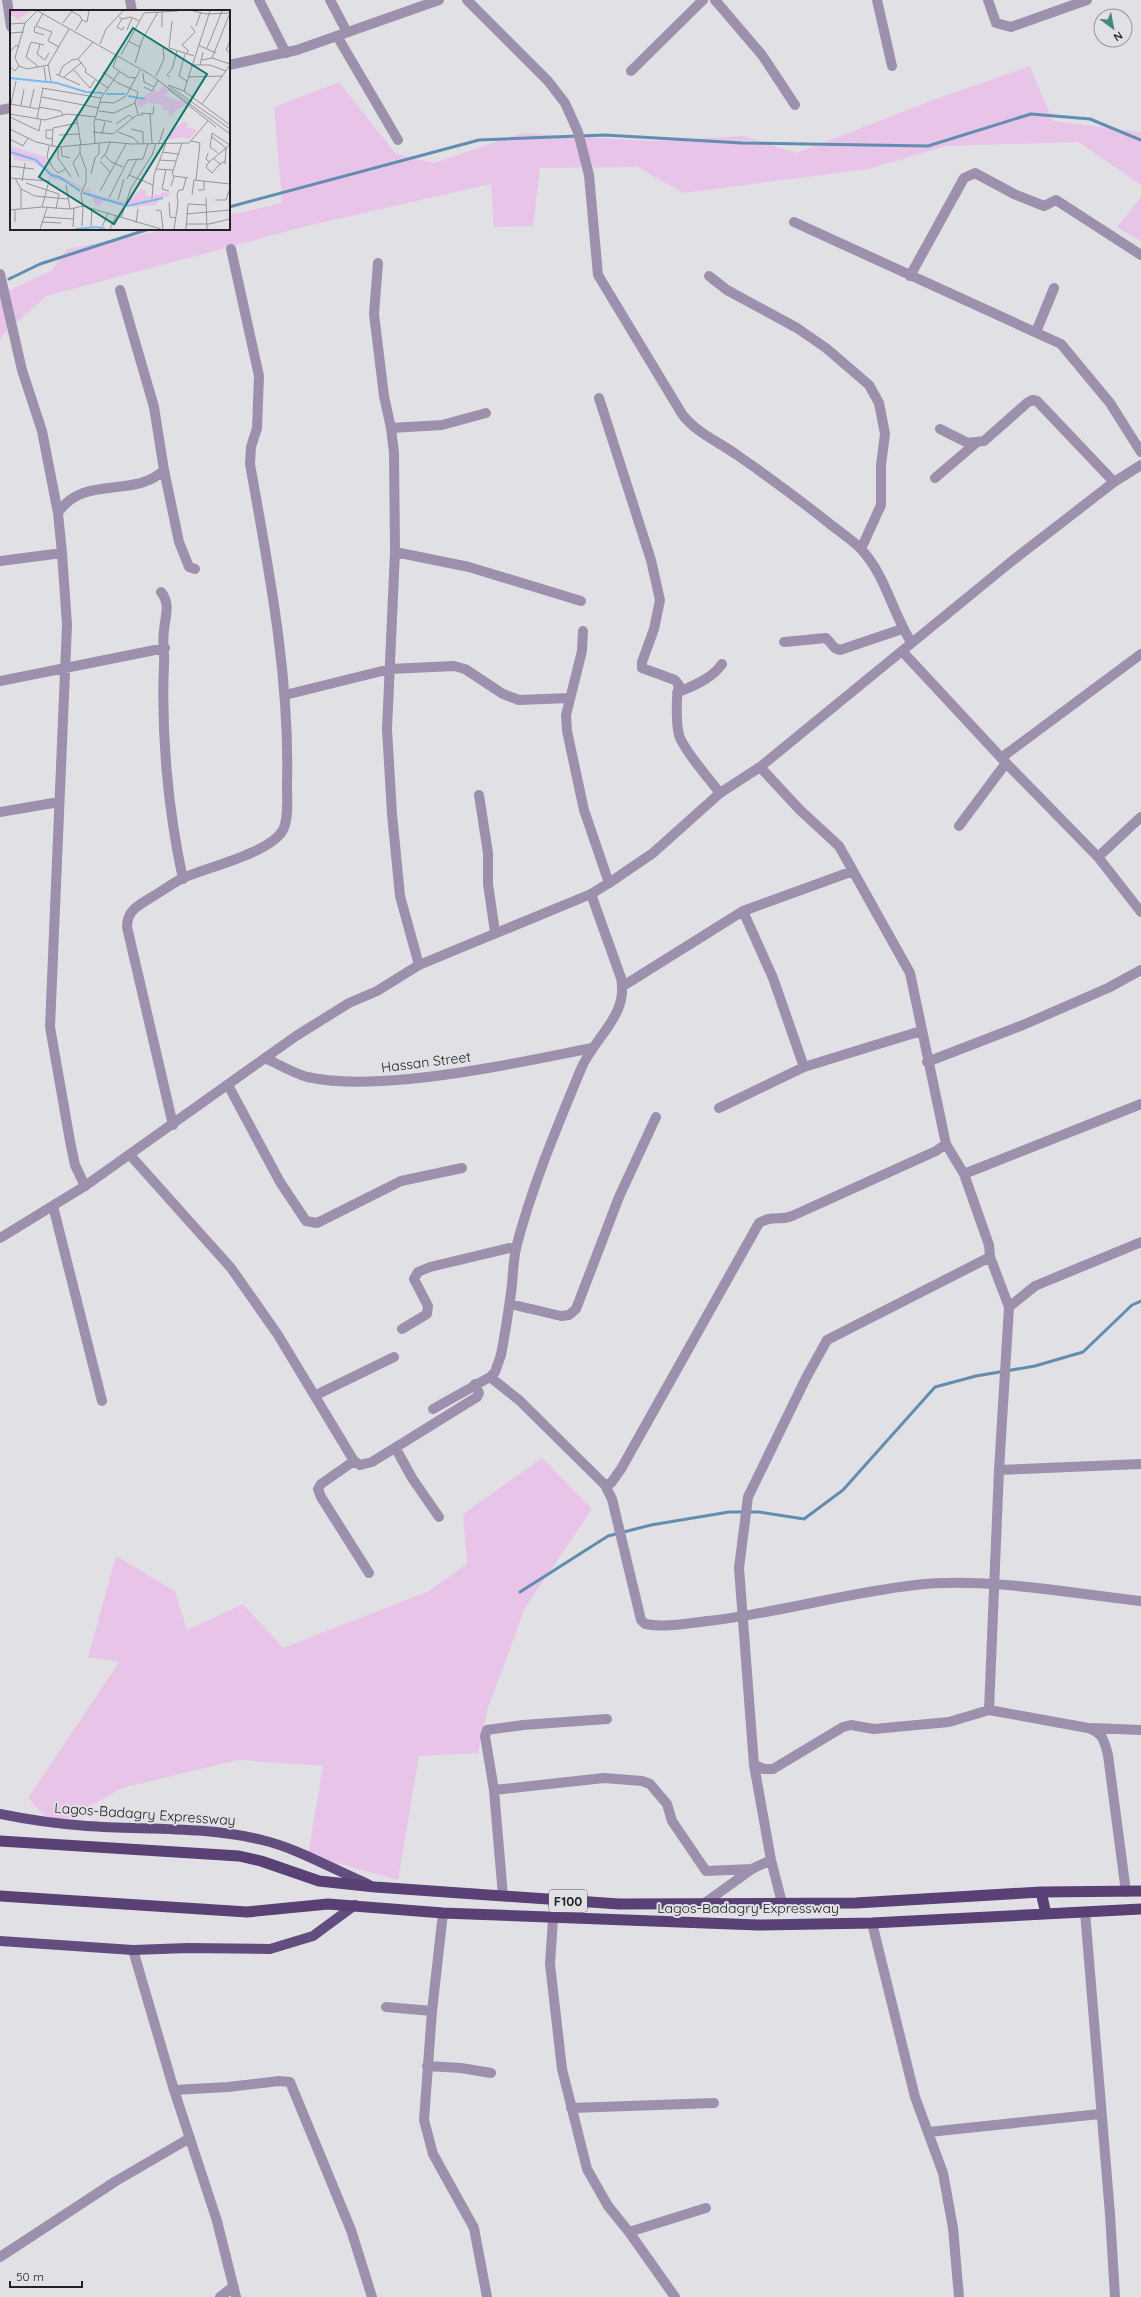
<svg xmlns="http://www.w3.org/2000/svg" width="1141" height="2297" viewBox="0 0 1141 2297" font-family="Quicksand,sans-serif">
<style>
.green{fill:#e9c4e9}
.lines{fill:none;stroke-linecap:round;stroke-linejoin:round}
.stream{stroke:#608db1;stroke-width:3}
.minor{stroke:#9c90ac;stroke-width:10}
.tertiary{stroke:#9c90ac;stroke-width:10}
.primary{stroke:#634c7e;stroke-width:10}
.trunk{stroke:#594075;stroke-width:11}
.labels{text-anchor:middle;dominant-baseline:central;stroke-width:4;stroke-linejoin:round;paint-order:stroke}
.shield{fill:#e1e1e5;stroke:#5b5b5e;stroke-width:1}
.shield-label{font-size:13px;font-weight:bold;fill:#222224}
.street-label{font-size:14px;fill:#222224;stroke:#e1e1e5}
.inset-river{fill:none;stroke:#7abbed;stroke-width:2}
.inset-road{fill:none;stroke:#959598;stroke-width:1}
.view{fill:#0f766e;fill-opacity:0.15;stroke:#0f766e;stroke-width:2}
.inset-edge{fill:none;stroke:#222224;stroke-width:2}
</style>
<rect width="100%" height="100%" fill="#e1e1e5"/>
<!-- green -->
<path class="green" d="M 1030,66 L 1053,121 L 1141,132 L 1141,185 L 1078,142 L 946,146 L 869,169 L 683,193 L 638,167 L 540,168 L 533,226 L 494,227 L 491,184 L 307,226 L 47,296 L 3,334 L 0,341 L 0,295 L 52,270 L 67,249 L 168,229 L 229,229 L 229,215 L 282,203 L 274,107 L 339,82 L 396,154 L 434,163 L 522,133 L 653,141 L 744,136 L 796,153 L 936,99 Z
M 1141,197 L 1141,241 L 1117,227 Z
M 542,1458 L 592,1509 L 525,1608 L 488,1708 L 478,1753 L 419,1756 L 398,1880 L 308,1855 L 323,1766 L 238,1760 L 122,1788 L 54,1826 L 28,1798 L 119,1662 L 88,1657 L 116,1556 L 175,1591 L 187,1630 L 243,1604 L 283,1648 L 429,1591 L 467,1564 L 463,1514 Z"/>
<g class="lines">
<!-- stream -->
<path class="stream" d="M 229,207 L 479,140 L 605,135 L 742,143 L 928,146 L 1031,114 L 1090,119 L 1141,140
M 9,279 L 40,264 L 149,229
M 520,1592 L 608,1536 L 651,1525 L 729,1512 L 759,1512 L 804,1519 L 843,1490 L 935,1387 L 976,1376 L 1035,1366 L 1083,1352 L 1132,1305 L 1141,1301"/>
<!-- minor -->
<path class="minor" d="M 7,0 L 11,27
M 130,0 L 132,11
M 259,0 L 286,53
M 330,0 L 347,32
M 467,0 L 548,81 L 565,103 L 578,132 L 589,175 L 598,275 L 682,414 C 695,432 719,442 737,455 C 769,477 800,500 830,524 C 840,532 852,540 861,549 C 886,576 892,612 911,642
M 715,0 L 762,55 L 795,105
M 877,0 L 892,66
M 988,0 L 996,23 L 1011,27 L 1087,0
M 337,36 L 398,140
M 631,71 L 703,0
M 794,222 L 1061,344 L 1110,403 L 1141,452
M 378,263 L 374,314 L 384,396 L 391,428 L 394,453 L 395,552 L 387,729 L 392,814 L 400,896 L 419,965
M 0,274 L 22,370 L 42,431 L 58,513 L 62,553 L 67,625 L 50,1027 L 70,1141 L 75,1165 L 85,1186
M 709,276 L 727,290 L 797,328 L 826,348 L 869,385 L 879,403 L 885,434 L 881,465 L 881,505 L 861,549
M 910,276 L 964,178 L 975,173 L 1014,194 L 1044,206 L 1056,200 L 1141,255
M 120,290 L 154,407 L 164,470 L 179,542 L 189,567 L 195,569
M 1036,332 L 1054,288
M 599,398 L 651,560 L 660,600 L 654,629 L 642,662 L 642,668 L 675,680 L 679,685 C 676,697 676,722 679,735 C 683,749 710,780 720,793
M 391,428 L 442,425 L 486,413
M 940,429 L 968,443 L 984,441 L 1027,403 L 1032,400 L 1037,401 L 1114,482
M 935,478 L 976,443
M 58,513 C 83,474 135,499 164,470
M 395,552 L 469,567 L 581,601
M 0,561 L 62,553
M 161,592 C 171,604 165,617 164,630 C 162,641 165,653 164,664 C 161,733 168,811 183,879
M 583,631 L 582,651 L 566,715 L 567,731 L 584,810 L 609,883
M 784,642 L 826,638 L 835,648 L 840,650 L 902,629
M 902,651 L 1006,763 L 1098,857 L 1141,912
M 0,681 L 165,648
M 677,693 C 692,686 712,679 722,664
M 285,695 L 390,669 L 454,666 L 465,669 L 503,694 L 519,700 L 569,698
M 1001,758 L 1141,654
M 760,767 L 800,810 L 839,846 L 910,973 L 946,1144 L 964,1174 L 989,1245 L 990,1257 L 1009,1307 L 999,1470 L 989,1710
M 479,795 L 488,853 L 488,884 L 495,932
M 0,812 L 59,802
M 959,826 L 1006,763
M 1098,857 L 1141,817
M 743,911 L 773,978 L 804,1067
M 623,986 L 743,911 L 853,871
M 265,1058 C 278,1064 293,1073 307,1077 C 341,1084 375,1082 409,1079 C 471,1073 531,1060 592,1048
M 927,1062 L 1023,1025 L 1108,988 L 1141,970
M 228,1085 L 280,1182 L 306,1221 L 317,1223 L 401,1181 L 462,1168
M 719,1108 L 804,1067 L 921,1031
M 173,1125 L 127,927 C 127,910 139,905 152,897 C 162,891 173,883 183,878 C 208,867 270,853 283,830 C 289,818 287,798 287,785 C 290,677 269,571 250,464 L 251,447 L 257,428 L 259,376 L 231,249
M 130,1155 L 231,1268 L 278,1335 L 354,1461
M 964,1174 L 1141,1104
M 53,1206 L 102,1401
M 510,1304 L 561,1316 L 569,1315 L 576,1309 L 619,1197 L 656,1117
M 1009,1307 L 1035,1286 L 1141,1242
M 402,1329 L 427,1314 L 428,1306 L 414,1279 L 418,1272 L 430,1267 L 509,1248 L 516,1249
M 490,1377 L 519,1400 L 605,1485 L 612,1499 L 641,1620 L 645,1624 C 665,1628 688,1623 708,1621 C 778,1613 845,1593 915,1585 C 987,1577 1069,1593 1141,1601
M 316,1395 L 394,1357
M 433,1409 L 490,1377 L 495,1372 L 501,1355 C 505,1334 508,1314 511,1293 C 513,1278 513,1262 516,1248 C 532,1186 557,1127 581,1069 C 594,1037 629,1016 621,978 L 591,894
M 396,1449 L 412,1478 L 439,1517
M 999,1470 L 1141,1464
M 605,1485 L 611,1483 L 621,1469 L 759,1223 C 772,1215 779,1221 792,1216 L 936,1151 L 946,1144
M 369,1573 L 321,1497 L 318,1489 L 321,1484 L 354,1461 L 360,1465 L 372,1462 L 477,1397 L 479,1393 L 475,1384
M 1093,1728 L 1141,1730
M 754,1765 L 764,1769 L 773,1769 L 843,1727 L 851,1725 L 874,1729 L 906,1726 L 949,1722 L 989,1710 L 1088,1728 C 1103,1733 1104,1740 1108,1755 L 1126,1892
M 494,1790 L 604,1778 L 642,1781 L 650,1784 L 667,1804 L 672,1821 L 706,1871 L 752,1869
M 503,1896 L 494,1790 L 485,1736 L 487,1730 L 523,1725 L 607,1719
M 782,1903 L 771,1860 L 754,1765 L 739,1568 L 748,1497 L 806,1378 L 827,1340 L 990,1257
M 702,1905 L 752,1869 L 771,1860
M 1085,1912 L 1110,2214 L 1115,2297
M 553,1919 L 550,1964 L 562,2069 L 587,2169 L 608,2206 L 629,2232 L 675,2297
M 872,1923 L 915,2097 L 943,2173 L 953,2228 L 959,2297
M 133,1950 L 174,2090 L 217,2221 L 236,2297
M 386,2007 L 432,2011 L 424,2120 L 433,2154 L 474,2228 L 487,2297
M 432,2011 L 443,1913
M 427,2066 L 461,2068 L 491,2073
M 174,2090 L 228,2087 L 279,2081 L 290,2082 L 351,2230 L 372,2297
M 571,2108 L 714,2103
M 929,2132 L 1100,2114
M 629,2232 L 706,2208
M 0,2257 L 116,2181 L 190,2138
M 220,2297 L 233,2287"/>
<!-- tertiary -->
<path class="tertiary" d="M 229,65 L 297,50 L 439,0
M 0,110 L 11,108
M 0,1238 L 85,1186 L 296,1036 L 349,1003 L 377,991 L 419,965 L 591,894 L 609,883 L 653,853 L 720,793 L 760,767 L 1012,561 L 1114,482 L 1141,465"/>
<!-- primary -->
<path class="primary" d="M 0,1814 C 29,1820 57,1824 87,1826 C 145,1830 205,1826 262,1840 C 297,1848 334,1870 368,1884
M 0,1941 L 133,1950 L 188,1948 L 270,1949 L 313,1936 L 355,1905"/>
<!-- trunk -->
<path class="trunk" d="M 0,1841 L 239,1856 L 261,1861 L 319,1881 L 375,1887 L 619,1904 L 856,1903 L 1041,1892 L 1141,1891
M 1041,1892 L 1046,1914
M 0,1896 L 247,1912 L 328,1904 L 443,1913 L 758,1925 L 872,1923 L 1141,1909"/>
</g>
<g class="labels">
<!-- shield labels -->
<rect class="shield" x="549" y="1890" width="38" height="22" rx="3"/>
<g class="shield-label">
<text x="568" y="1901">F100</text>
</g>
<!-- street labels -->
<g class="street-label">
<text transform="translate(426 1062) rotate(-7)">Hassan Street</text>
<text transform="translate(145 1814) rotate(4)">Lagos-Badagry Expressway</text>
<text x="748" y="1908">Lagos-Badagry Expressway</text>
</g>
</g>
<!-- overview -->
<g transform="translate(10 10)">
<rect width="220" height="220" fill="#e1e1e5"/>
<path d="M 0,1 L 21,1 L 7,10 L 4,6 L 0,6 ZM 154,75 L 159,81 L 155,86 L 174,93 L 175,96 L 164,101 L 165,102 L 159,108 L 158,100 L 153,100 L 152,95 L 137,93 L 135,96 L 128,97 L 126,91 L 144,80 L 148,82 ZM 174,111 L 178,114 L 176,117 L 187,120 L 180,129 L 173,127 L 157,130 L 160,123 ZM 0,136 L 36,147 L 40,154 L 37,155 L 39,161 L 67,174 L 75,181 L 78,178 L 81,179 L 79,182 L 93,187 L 117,192 L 131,179 L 136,180 L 135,185 L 143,187 L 144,184 L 151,185 L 151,182 L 159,183 L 159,187 L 150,188 L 146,195 L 129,196 L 128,198 L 94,189 L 90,196 L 85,195 L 82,186 L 75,184 L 58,172 L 39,168 L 40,163 L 23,152 L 4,150 L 4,146 L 0,144 Z" fill="#e9c4e9"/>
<path class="inset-river" d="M 0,68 L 47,73 L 76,82 L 93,83M 96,84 L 115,84M 118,86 L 135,89M 0,142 L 26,150 L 41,165 L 49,167 L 70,181M 73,183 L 114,195M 117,196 L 153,188M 65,219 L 87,217 L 95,219"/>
<path class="inset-road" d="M 27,1 L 15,13 L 5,48 L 9,56 L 17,59 L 38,55M 28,1 L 141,65 L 220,124M 61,1 L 70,6 L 72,10M 183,1 L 197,4 L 220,3M 33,3 L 26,16 L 42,22 L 38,31 L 49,37M 109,7 L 112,9 L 121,7 L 129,11M 112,9 L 107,17 L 112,20 L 114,17M 162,11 L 159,38 L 184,46M 53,13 L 62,1M 0,14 L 15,13M 25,16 L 24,22 L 34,25M 186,16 L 191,2M 152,17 L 152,2M 66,20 L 72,10 L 77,12 L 79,1M 117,20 L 122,8M 0,23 L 14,22M 118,31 L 130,37M 220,31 L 216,40 L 220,43M 30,34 L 27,44 L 35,50 L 39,43M 90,34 L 96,19 L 113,1M 188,35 L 206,43M 197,38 L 212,1M 0,42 L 6,35 L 9,37M 175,44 L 169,66 L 177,71M 177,44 L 178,40 L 172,35 L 185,22 L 181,16M 111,45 L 134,3 L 168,1M 107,46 L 103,57 L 118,67 L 126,68M 202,48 L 220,3M 68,49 L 76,59 L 75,62 L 98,78M 191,50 L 202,48 L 220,54M 125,53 L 132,30 L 148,2M 181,55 L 200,55 L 216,61M 190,55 L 193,42M 0,57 L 5,61 L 9,56M 29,57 L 16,47 L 21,32 L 34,35M 34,57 L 36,71M 63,59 L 80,78 L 85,70M 93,62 L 108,73 L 128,82 L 125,93 L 128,104M 133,63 L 134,72 L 144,77M 46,64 L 70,75M 49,65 L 53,56 L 62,50 L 68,49 L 83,32M 146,66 L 154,49 L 153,36M 54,67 L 71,53M 160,67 L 157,65 L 162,59 L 167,41M 178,67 L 213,66M 41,71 L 38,55 L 59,19M 158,75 L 174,81 L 220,115M 159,76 L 220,119M 134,77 L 142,81 L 148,70M 32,78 L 91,88M 158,79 L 206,117M 174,81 L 200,1M 32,87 L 89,98M 90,92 L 104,93 L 116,86 L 130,60M 0,94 L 29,99M 1,94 L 6,71M 192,94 L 220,55M 11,95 L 14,79M 20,97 L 24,79M 29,97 L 51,101 L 53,105M 89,101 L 104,103 L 125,93M 131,103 L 143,104 L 144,96M 0,104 L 35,110 L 57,104 L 86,107M 66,104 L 71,135M 140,104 L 142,133M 0,107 L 29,121 L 31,110M 27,109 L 33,78M 86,109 L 102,112M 106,114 L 119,105 L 123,108M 0,119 L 26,132 L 48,137 L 100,132 L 122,134 L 179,133 L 198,111M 121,119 L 133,122 L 133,134M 83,122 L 103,124 L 127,105 L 133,105M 108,122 L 124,128 L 129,134M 92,124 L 95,112M 49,125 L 69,124M 202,127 L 216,138 L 215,154M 0,129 L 13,136 L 18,128M 42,129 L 36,128 L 36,120 L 42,120M 181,131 L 190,133 L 186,170M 85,133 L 84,113 L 91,88 L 109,62M 149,133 L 154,118M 70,135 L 70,143 L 76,159 L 76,172 L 71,184 L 73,196 L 72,216M 39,136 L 37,147 L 43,158 L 48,163 L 56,159M 42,137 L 43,118 L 67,113M 48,137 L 48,148 L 61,167M 51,137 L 52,146 L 60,148M 152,142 L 168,144M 198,143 L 196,149 L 199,152 L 220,135M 208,143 L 200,137 L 202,123 L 220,135M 95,145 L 101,152 L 113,157M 203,148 L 210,154 L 215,151M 91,149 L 96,143 L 100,132M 149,150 L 166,151M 90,151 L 100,162M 199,152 L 196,157 L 202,163 L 210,154M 0,156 L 24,159M 146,159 L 163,160M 156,159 L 152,179 L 159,181M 81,164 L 85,148 L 89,144 L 89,133M 119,165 L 143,175M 164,166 L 178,168M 69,167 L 63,153 L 70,143M 0,168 L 39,171 L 32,197M 5,168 L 11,179 L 11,199M 117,169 L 127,149M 12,171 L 15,153M 16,173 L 49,184 L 46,199M 56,175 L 60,199M 161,176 L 164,166 L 162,164 L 172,133M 11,179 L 25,186 L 58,189M 188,180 L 194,180 L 194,171M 90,181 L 116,134M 182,185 L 184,170 L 220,174M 99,188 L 118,150 L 133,149 L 138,134M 142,188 L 144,165 L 156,133M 196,188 L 197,219M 108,190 L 114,169M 205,190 L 216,190 L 220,178M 159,192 L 160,207 L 166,208M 5,199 L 5,212M 0,200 L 32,197 L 60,199 L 73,196 L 151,219M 146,200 L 151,201 L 153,219M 176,204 L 220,200M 34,207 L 63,209M 111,208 L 121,178 L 142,145 L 146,133M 32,212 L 51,213M 126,213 L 128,199M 176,214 L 199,214 L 220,209M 81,216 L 82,198M 63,217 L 64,198M 92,217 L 98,203M 30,219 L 37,198M 100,219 L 106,206M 164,219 L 168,193 L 167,184 L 169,180 L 173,180 L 176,168M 176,219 L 178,194 L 196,195"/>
<path class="view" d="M 123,18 L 197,64 L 104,214 L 29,167 Z"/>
<rect width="220" height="220" class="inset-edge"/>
</g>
<!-- north arrow -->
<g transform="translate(1113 28) rotate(148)"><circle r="19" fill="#e1e1e5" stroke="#959598"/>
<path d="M0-3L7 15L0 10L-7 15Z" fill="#44887d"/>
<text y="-6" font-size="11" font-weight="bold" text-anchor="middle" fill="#222224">N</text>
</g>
<!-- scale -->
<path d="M10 2281v6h72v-6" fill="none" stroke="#222224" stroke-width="2"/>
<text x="16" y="2281" font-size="12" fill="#222224" stroke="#e1e1e5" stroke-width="3" paint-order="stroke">50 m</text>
</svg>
